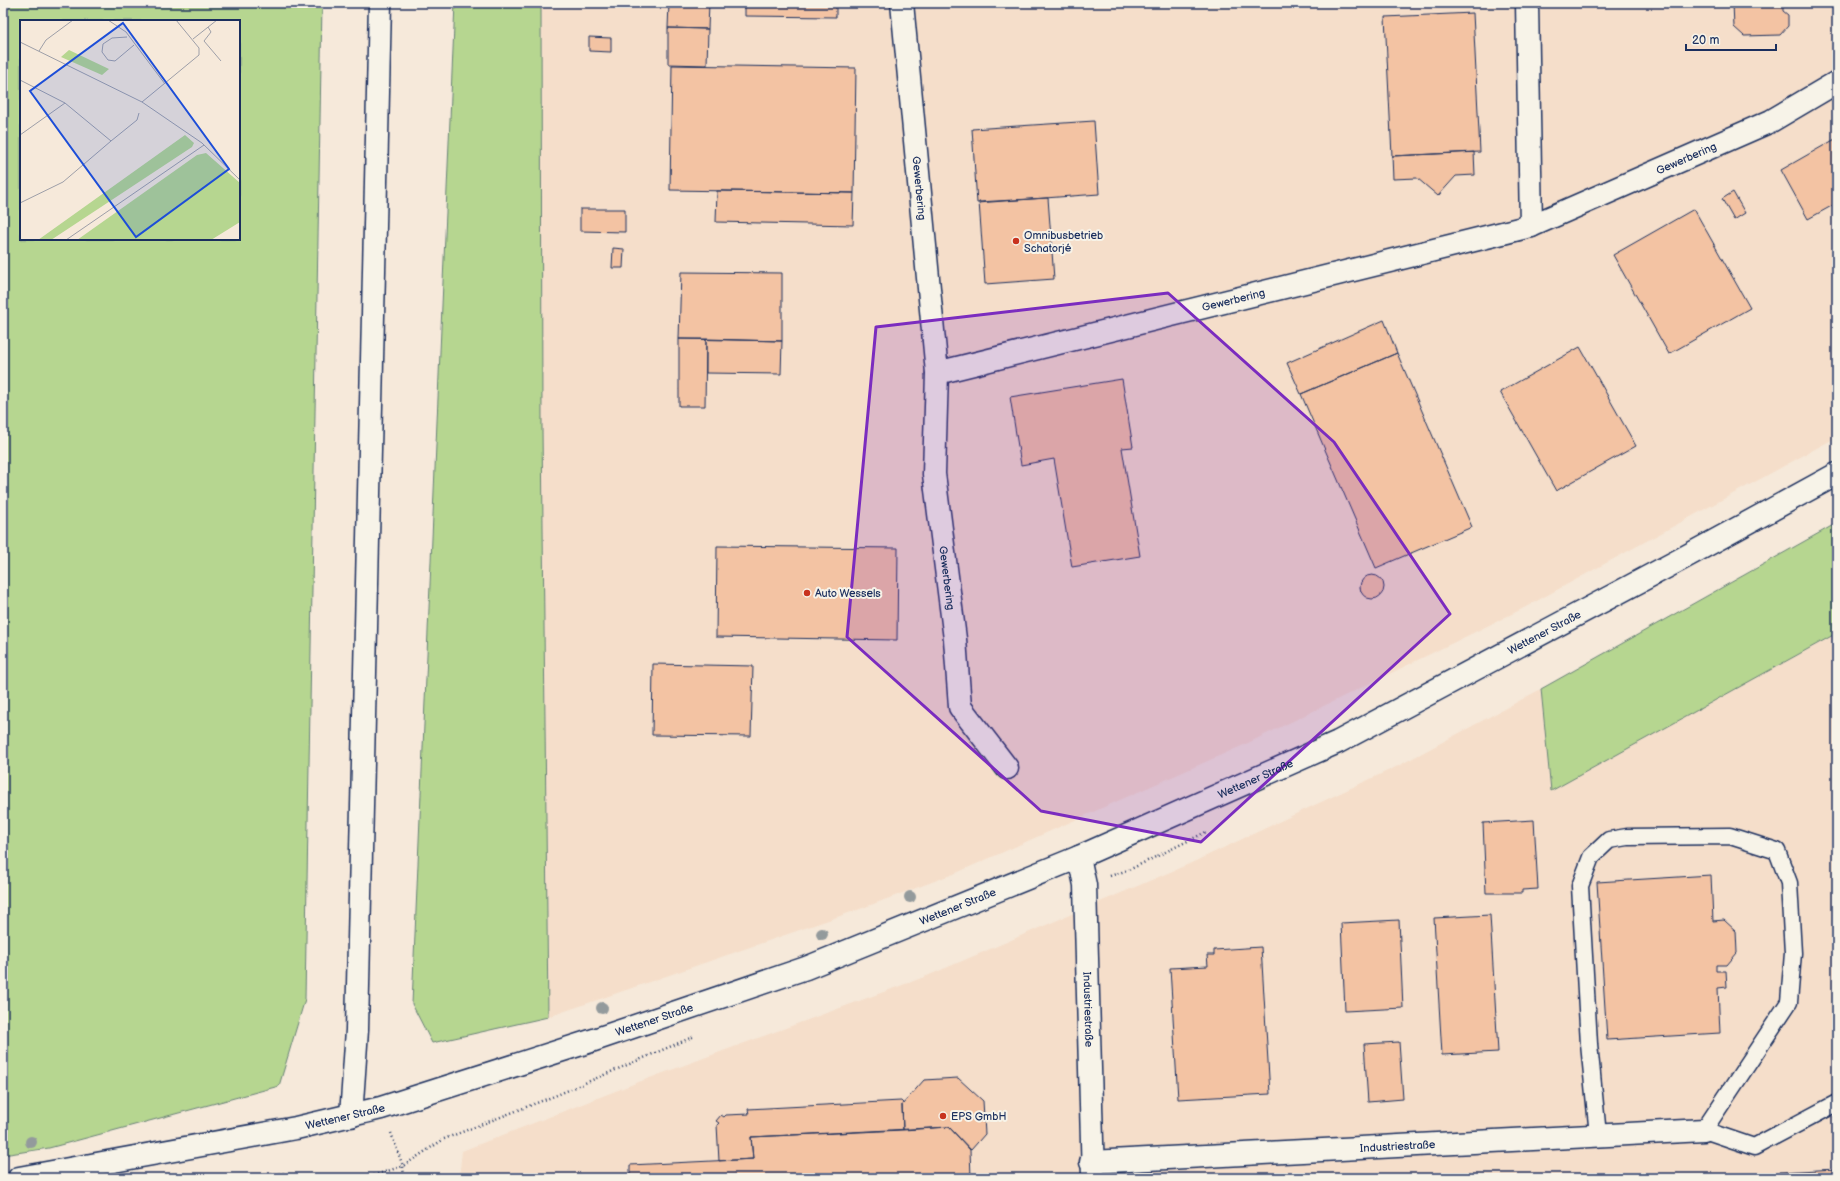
<svg xmlns="http://www.w3.org/2000/svg" width="1840" height="1181" viewBox="0 0 1840 1181" font-family="'Balsamiq Sans',sans-serif">
<style>
.built{fill:#f5deca}
.green{fill:#b6d690;stroke:#688277;fill-rule:evenodd}
.building{fill:#f3c3a3;stroke:#1b2f5e}
.lines{fill:none;stroke-linecap:round;stroke-linejoin:round}
.service-casing{stroke:#1b2f5e;stroke-width:19}
.minor-casing{stroke:#1b2f5e;stroke-width:25}
.tertiary-casing{stroke:#1b2f5e;stroke-width:25}
.secondary-casing{stroke:#1b2f5e;stroke-width:25}
.path{stroke:#1b2f5e;stroke-width:2.5;stroke-dasharray:1 3;stroke-linecap:butt}
.service{stroke:#f7f3e8;stroke-width:16}
.minor{stroke:#f7f3e8;stroke-width:22}
.tertiary{stroke:#f7f3e8;stroke-width:22}
.secondary{stroke:#f7f3e8;stroke-width:22}
.tree{fill:#939a9c}
.marked{fill:#7b2cbf;fill-opacity:0.2;stroke:#7b2cbf;stroke-width:3;stroke-linejoin:round}
.poi-dot{fill:#c8321e;stroke:#f7f3e8;stroke-width:1.5}
.labels{text-anchor:middle;dominant-baseline:central;stroke-width:4;stroke-linejoin:round;paint-order:stroke}
.street-label{font-size:11px;fill:#1b2f5e;stroke:#f7f3e8}
.poi-label{font-size:11px;fill:#1b2f5e;stroke:#f7f3e8;text-anchor:start}
.inset-road{fill:none;stroke:#9e9fa8;stroke-width:1}
.view{fill:#1d4ed8;fill-opacity:0.15;stroke:#1d4ed8;stroke-width:2}
.inset-edge{fill:none;stroke:#1b2f5e;stroke-width:2}
</style>
<rect width="100%" height="100%" fill="#f6e9da"/>
<filter id="ink" filterUnits="userSpaceOnUse"><feTurbulence type="fractalNoise" baseFrequency=".025" numOctaves="2"/><feDisplacementMap in="SourceGraphic" scale="8" xChannelSelector="R" yChannelSelector="G"/><feConvolveMatrix kernelMatrix="1 2 1 2 8 2 1 2 1" color-interpolation-filters="sRGB"/></filter>
<g filter="url(#ink)">
<!-- built -->
<path class="built" d="M 541,3 L 1837,3 L 1837,437 L 1522,609 L 1246,744 L 956,873 L 860,909 L 548,1017 L 542,427 Z
M 1837,633 L 1837,1178 L 459,1178 L 462,1151 L 636,1083 L 927,976 L 1189,864 L 1398,766 L 1541,689 L 1551,791 Z"/>
<!-- green -->
<path class="green" d="M 3,3 L 322,3 L 305,999 L 279,1086 L 49,1148 L 3,1155 ZM 21,21 L 239,21 L 239,239 L 21,239 Z
M 455,3 L 541,3 L 542,427 L 548,1017 L 432,1043 L 412,1004 Z
M 1837,523 L 1837,633 L 1551,791 L 1541,689 Z"/>
<!-- building -->
<path class="building" d="M 669,3 L 709,3 L 708,29 L 668,28 Z
M 745,3 L 836,3 L 836,17 L 745,16 Z
M 1733,3 L 1783,3 L 1783,11 L 1788,15 L 1788,26 L 1780,35 L 1744,36 L 1734,27 Z
M 1473,13 L 1480,152 L 1392,156 L 1385,17 Z
M 668,28 L 708,29 L 707,65 L 668,64 Z
M 589,37 L 611,38 L 611,52 L 589,51 Z
M 672,65 L 856,68 L 854,193 L 670,190 Z
M 1094,121 L 1099,194 L 977,203 L 972,129 Z
M 1837,138 L 1837,203 L 1808,219 L 1781,170 Z
M 1474,152 L 1475,175 L 1456,176 L 1438,196 L 1417,178 L 1393,179 L 1392,156 Z
M 717,191 L 854,193 L 853,225 L 716,222 Z
M 1733,192 L 1745,213 L 1734,220 L 1722,199 Z
M 1048,198 L 1054,279 L 985,284 L 979,202 Z
M 580,209 L 625,209 L 625,232 L 580,231 Z
M 1694,209 L 1750,308 L 1669,354 L 1613,255 Z
M 613,248 L 624,249 L 623,268 L 612,268 Z
M 681,272 L 782,273 L 782,341 L 679,339 Z
M 1384,320 L 1397,353 L 1301,394 L 1287,363 Z
M 679,339 L 706,339 L 705,406 L 679,406 Z
M 706,339 L 782,341 L 781,374 L 706,373 Z
M 1580,347 L 1636,446 L 1556,491 L 1500,392 Z
M 1397,353 L 1472,527 L 1376,568 L 1301,394 Z
M 1122,379 L 1133,447 L 1122,448 L 1140,556 L 1072,567 L 1054,459 L 1021,465 L 1010,397 Z
M 717,546 L 898,548 L 897,640 L 716,637 Z
M1360 587a12 12 0 1 1 24 0a12 12 0 1 1-24 0Z
M 653,664 L 753,666 L 751,736 L 652,735 Z
M 1534,820 L 1538,889 L 1522,890 L 1522,893 L 1486,893 L 1483,823 Z
M 1711,875 L 1713,921 L 1724,920 L 1736,931 L 1737,953 L 1727,965 L 1716,965 L 1716,971 L 1726,971 L 1727,987 L 1718,988 L 1720,1033 L 1607,1040 L 1597,882 Z
M 1490,915 L 1498,1052 L 1442,1055 L 1434,918 Z
M 1399,920 L 1403,1008 L 1345,1011 L 1341,923 Z
M 1261,947 L 1270,1094 L 1178,1099 L 1170,968 L 1208,966 L 1207,955 L 1214,955 L 1214,950 Z
M 1399,1042 L 1403,1099 L 1368,1102 L 1364,1044 Z
M 958,1078 L 983,1101 L 985,1134 L 971,1150 L 949,1127 L 903,1130 L 902,1105 L 924,1080 Z
M 901,1101 L 903,1103 L 902,1105 L 903,1130 L 751,1137 L 753,1159 L 719,1161 L 717,1125 L 719,1123 L 716,1121 L 721,1115 L 724,1117 L 726,1115 L 749,1114 L 748,1109 Z
M 949,1127 L 970,1150 L 971,1178 L 630,1178 L 630,1165 L 753,1159 L 751,1137 Z
M 1837,1169 L 1837,1178 L 1779,1178 L 1779,1172 Z"/>
<g class="lines">
<!-- service casing -->
<g class="service-casing">
<path id="service" d="M 1598,1135 L 1589,1044 L 1580,886 L 1591,857 L 1609,840 L 1627,837 L 1730,836 L 1777,851 L 1789,883 L 1793,953 L 1789,1002 L 1704,1130 L 1754,1147 L 1837,1103"/>
</g>
<!-- minor casing -->
<g class="minor-casing">
<g id="minor">
<path id="s1" d="M 902,3 L 937,373 L 1531,226 L 1771,121 L 1837,82"/>
<path d="M 1527,3 L 1531,226"/>
<path id="s2" d="M 937,373 L 934,474 L 955,639 L 960,707 L 1007,768"/>
<path id="s3" d="M 1079,857 L 1085,885 L 1093,1178"/>
<path id="s4" d="M 1091,1162 L 1704,1130"/>
</g>
</g>
<!-- tertiary casing -->
<g class="tertiary-casing">
<g id="tertiary">
<path id="s5" d="M 19,1178 L 296,1128 L 381,1108 L 594,1040 L 806,968 L 1079,857 L 1338,742 L 1674,563 L 1837,474"/>
</g>
</g>
<!-- secondary casing -->
<g class="secondary-casing">
<path id="secondary" d="M 351,1116 L 357,1030 L 380,3"/>
</g>
<!-- path -->
<path class="path" d="M 1110,876 L 1131,869 L 1208,831
M 391,1133 L 403,1166 L 404,1178
M 235,1178 L 285,1173 L 296,1178
M 366,1178 L 403,1166 L 444,1139 L 557,1095 L 695,1036"/>
<!-- service -->
<use href="#service" class="service"/>
<!-- minor -->
<use href="#minor" class="minor"/>
<!-- tertiary -->
<use href="#tertiary" class="tertiary"/>
<!-- secondary -->
<use href="#secondary" class="secondary"/>
</g>
<!-- trees -->
<g class="tree">
<circle cx="910" cy="897" r="6"/>
<circle cx="822" cy="934" r="6"/>
<circle cx="602" cy="1008" r="6"/>
<circle cx="31" cy="1142" r="6"/>
</g>
</g>
<!-- marked area -->
<path class="marked" d="M 1168,293 L 1334,442 L 1450,614 L 1201,842 L 1041,811 L 847,637 L 876,327 Z"/>
<!-- markers -->
<g class="poi-dot">
<circle cx="1016" cy="241" r="4"/>
<circle cx="807" cy="593" r="4"/>
<circle cx="943" cy="1116" r="4"/>
</g>
<g class="labels">
<!-- street labels -->
<g class="street-label">
<text stroke="none"><textPath href="#s1" startOffset="1153">Gewerbering</textPath></text>
<text stroke="none"><textPath href="#s1" startOffset="186">Gewerbering</textPath></text>
<text stroke="none"><textPath href="#s1" startOffset="677">Gewerbering</textPath></text>
<text stroke="none"><textPath href="#s2" startOffset="206">Gewerbering</textPath></text>
<text stroke="none"><textPath href="#s5" startOffset="1628">Wettener Straße</textPath></text>
<text stroke="none"><textPath href="#s5" startOffset="1304">Wettener Straße</textPath></text>
<text stroke="none"><textPath href="#s5" startOffset="980">Wettener Straße</textPath></text>
<text stroke="none"><textPath href="#s3" startOffset="153">Industriestraße</textPath></text>
<text stroke="none"><textPath href="#s5" startOffset="656">Wettener Straße</textPath></text>
<text stroke="none"><textPath href="#s5" startOffset="332">Wettener Straße</textPath></text>
<text stroke="none"><textPath href="#s4" startOffset="307">Industriestraße</textPath></text>
</g>
<!-- poi labels -->
<g class="poi-label">
<text x="1024" y="235">Omnibusbetrieb<tspan x="1024" dy="13">Schatorjé</tspan></text>
<text x="815" y="593">Auto Wessels</text>
<text x="951" y="1116">EPS GmbH</text>
</g>
</g>
<!-- overview -->
<g transform="translate(20 20)">
<rect width="220" height="220" fill="#f6e9da"/>
<path d="M 49,30 L 89,49 L 82,55 L 41,37 ZM 165,115 L 174,123 L 172,127 L 31,220 L 18,220 ZM 186,133 L 220,163 L 220,202 L 191,220 L 57,220 L 177,135 Z" fill="#b6d690"/>
<path class="inset-road" d="M 88,0 L 106,12 L 145,64M 188,7 L 191,12 L 184,21 L 201,41M 107,17 L 92,18 L 83,24 L 82,32 L 88,40 L 95,41 L 114,25M 173,19 L 197,0M 0,22 L 122,82 L 182,123 L 220,160M 19,31 L 26,20 L 53,0M 0,60 L 45,83 L 91,121 L 43,162 L 0,183M 122,82 L 179,35 L 179,28 L 156,0M 0,115 L 45,83M 91,121 L 117,100 L 119,93M 46,220 L 184,125"/>
<path class="view" d="M 103,3 L 209,149 L 116,217 L 10,71 Z"/>
<rect width="220" height="220" class="inset-edge"/>
</g>
<!-- margin -->
<rect width="1840" height="1181" fill="none" stroke="#f7f3e8" stroke-width="16"/>
<rect x="8" y="8" width="1824" height="1165" fill="none" stroke="#1b2f5e" stroke-width="1.5" filter="url(#ink)"/>
<!-- scale -->
<path d="M1686 44v6h90v-6" fill="none" stroke="#1b2f5e" stroke-width="2"/>
<text x="1692" y="44" font-size="12" fill="#1b2f5e" stroke="#f7f3e8" stroke-width="3" paint-order="stroke">20 m</text>
</svg>
